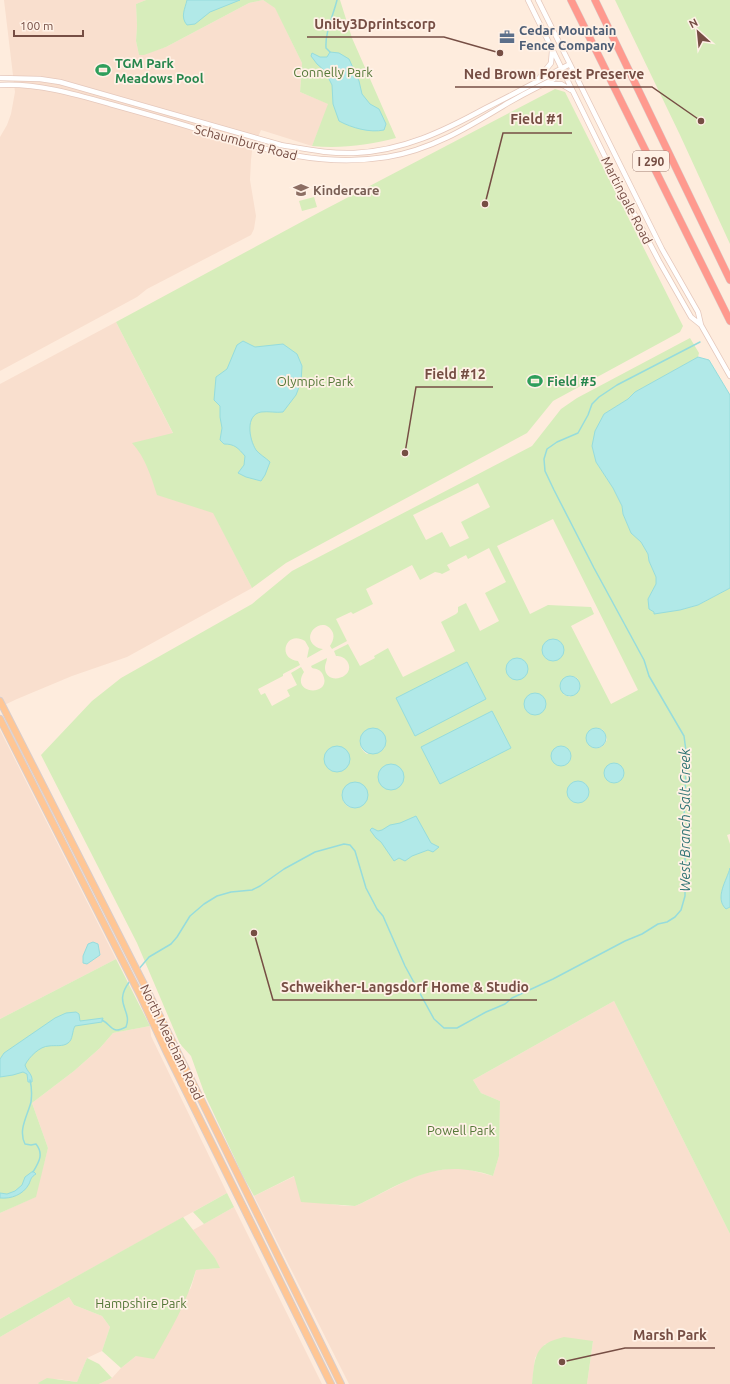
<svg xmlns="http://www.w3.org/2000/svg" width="730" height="1384" viewBox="0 0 730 1384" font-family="Ubuntu,sans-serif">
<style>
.residential{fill:#f9dfce}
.green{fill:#d7edbb;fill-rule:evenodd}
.water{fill:#b1e9e8;stroke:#96dcdc}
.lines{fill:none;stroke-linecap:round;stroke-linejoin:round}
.stream{stroke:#96dcdc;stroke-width:1.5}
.minor-casing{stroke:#e5c8bc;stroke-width:6}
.major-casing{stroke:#d9cdcb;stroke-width:8}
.highway-casing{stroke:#d9cdcb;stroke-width:8}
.minor{stroke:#fff;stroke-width:4.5}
.major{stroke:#ffc694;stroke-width:6}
.highway{stroke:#ff998e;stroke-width:7}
.labels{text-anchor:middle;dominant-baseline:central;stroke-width:3.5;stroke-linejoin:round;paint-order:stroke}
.shield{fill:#fff1e6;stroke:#9f7f75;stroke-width:1}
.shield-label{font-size:12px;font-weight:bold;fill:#764e44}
.service-label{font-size:13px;font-weight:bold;fill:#4e5e75;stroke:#fff1e6;text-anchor:start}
.leisure-label{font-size:13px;font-weight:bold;fill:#27864d;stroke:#fff1e6;text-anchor:start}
.park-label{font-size:13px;fill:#557838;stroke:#fff1e6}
.street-label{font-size:13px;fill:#764e44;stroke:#fff1e6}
.education-label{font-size:13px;font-weight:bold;fill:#785e54;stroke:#fff1e6;text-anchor:start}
.water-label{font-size:14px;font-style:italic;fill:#347676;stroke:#fff1e6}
.leader{fill:none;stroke:#764e44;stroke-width:1.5}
.callout-dot{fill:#764e44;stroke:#fff1e6;stroke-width:1.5}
.callout-label{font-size:14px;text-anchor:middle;font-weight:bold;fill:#764e44;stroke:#fff1e6;stroke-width:3.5;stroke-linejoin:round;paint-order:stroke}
</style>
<rect width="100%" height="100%" fill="#feecdd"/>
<!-- residential -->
<path class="residential" d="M 4,0 L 146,0 L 136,4 L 137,26 L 136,41 L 139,55 L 166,47 L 249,3 L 263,0 L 275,7 L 302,63 L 300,92 L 329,104 L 312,146 L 261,130 L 252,151 L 251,160 L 250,180 L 256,216 L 254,229 L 251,235 L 147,289 L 137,297 L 0,371 L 0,137 L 7,125 L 11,114 L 15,92 Z
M 116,322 L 252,588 L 127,657 L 72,676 L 17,699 L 0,707 L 0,384 Z
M 0,730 L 116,959 L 0,1019 Z
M 614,1001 L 730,1234 L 730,1384 L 587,1384 L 593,1341 L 545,1344 L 535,1358 L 532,1384 L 349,1384 L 254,1196 L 295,1176 L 323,1203 L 345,1206 L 355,1206 L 362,1203 L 414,1177 L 428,1172 L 454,1168 L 466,1169 L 493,1176 L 499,1156 L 500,1101 L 481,1093 L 473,1080 Z
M 150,1026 L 151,1036 L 227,1193 L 0,1319 L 0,1213 L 35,1197 L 48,1148 L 32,1103 L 74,1071 L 100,1048 L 113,1033 Z
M 234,1207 L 322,1384 L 99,1384 L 112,1378 L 121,1368 L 136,1356 L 191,1288 L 196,1270 L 219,1268 L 215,1258 L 193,1230 Z
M 69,1297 L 74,1305 L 102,1316 L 110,1327 L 102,1351 L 87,1358 L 77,1382 L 58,1379 L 39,1383 L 39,1384 L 0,1384 L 0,1337 Z"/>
<!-- green -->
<path class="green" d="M 146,0 L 340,0 L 352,38 L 396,138 C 368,145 341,149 312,146 L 328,104 L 300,92 L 302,63 L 275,8 L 263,0 L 249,3 L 166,47 L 144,55 L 139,55 L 136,41 L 137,26 L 136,4 Z
M 615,0 L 730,0 L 730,244 L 680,135 Z
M 555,89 L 565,92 L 683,326 L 680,332 L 553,401 L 527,433 L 286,563 L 252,588 L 213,513 L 157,495 C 151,476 145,457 132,443 L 173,433 L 116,322 L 318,213 Z
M 314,197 L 317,207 L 302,211 L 299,201 Z
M 690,338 L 699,353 L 698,357 L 635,392 L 628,399 L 604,414 L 592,446 L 596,462 L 613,488 L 622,506 L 623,514 L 631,533 L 641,542 L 648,554 L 649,561 L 656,577 L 656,584 L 648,599 L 649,605 L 680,610 L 698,605 L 730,588 L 730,834 L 727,835 L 730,844 L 730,868 L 728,876 L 725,884 L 726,909 L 730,907 L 730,1234 L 614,1001 L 473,1080 L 481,1093 L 500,1101 L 499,1156 L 493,1176 C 438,1157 409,1180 362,1203 L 355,1206 L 301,1202 L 294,1176 L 254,1196 L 243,1176 L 205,1095 L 191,1056 L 180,1044 L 137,943 L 41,755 L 92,701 L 121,678 L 252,604 L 292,571 L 532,446 L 561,409 L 577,398 ZM 478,483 L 490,507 L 461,522 L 469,538 L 450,547 L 442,532 L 426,540 L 413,515 ZM 553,519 L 638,690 L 611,704 L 571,626 L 594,614 L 591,607 L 548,605 L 530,614 L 497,546 ZM 489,548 L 506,582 L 485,593 L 499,621 L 480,631 L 466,603 L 458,607 L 458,612 L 456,614 L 441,622 L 455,651 L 403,677 L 388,648 L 374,656 L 375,658 L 360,666 L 348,644 L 334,651 L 336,656 C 340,656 344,657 347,661 C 358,678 324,687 325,667 C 325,664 327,661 327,658 L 311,666 L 312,668 C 317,669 321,670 323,675 C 333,697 289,695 304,672 L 301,667 L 291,673 L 297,685 L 287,690 L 290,696 L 272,706 L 265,693 L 261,695 L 258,689 L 283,676 L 283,674 L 300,665 L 298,661 C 276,659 286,629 305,641 L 309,648 L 307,658 L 323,649 C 321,649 317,648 315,646 C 300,635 323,615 332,631 C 335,636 333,641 330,646 L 332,649 L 347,641 L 336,619 L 351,612 L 353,614 L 373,604 L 366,589 L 412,565 L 420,580 L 435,572 L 440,573 L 442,574 L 450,570 L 447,565 L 466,555 L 468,559 ZM 557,640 C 561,643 563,646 563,651 C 563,666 536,663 544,645 ZM 518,658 C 525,660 527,664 527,671 L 506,670 C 506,663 511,658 518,658 ZM 569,676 L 575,677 L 578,679 L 570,697 L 563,694 ZM 544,699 C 549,716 528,720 524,706 ZM 371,728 L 386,740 L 384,749 L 367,754 C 356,747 358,732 371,728 ZM 597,728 L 603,730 L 607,739 C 605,745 601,749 594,748 ZM 577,781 C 584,781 587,784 589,790 L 574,802 L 569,797 L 573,782 ZM 364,786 L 368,793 L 357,808 C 347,809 341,802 342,792 Z
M 116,959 L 150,1026 L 113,1033 L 100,1048 L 74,1071 L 32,1103 L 48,1148 L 36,1197 L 0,1213 L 0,1019 Z
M 227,1193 L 234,1207 L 204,1224 L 193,1212 Z
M 183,1217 L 215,1258 L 220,1268 L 196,1270 C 187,1302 171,1330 154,1359 L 136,1356 L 121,1368 L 102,1351 L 110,1327 L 102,1316 L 74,1305 L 69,1297 L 0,1337 L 0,1319 Z
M 564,1337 L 593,1341 L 587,1384 L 532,1384 C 535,1357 534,1344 564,1337 Z
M 87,1358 L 99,1364 L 112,1378 L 99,1384 L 39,1384 L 38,1383 L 47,1378 L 77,1382 Z"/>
<!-- water -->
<path class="water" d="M 187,0 L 240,0 L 210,12 L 195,24 L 187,25 C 180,17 185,9 187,0 Z
M 330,52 L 339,53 L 349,59 L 359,81 L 362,94 L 370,104 L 379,109 L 386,124 L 384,130 C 370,133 352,128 339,121 L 333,104 L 332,85 L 325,71 L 317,64 L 311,56 L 312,53 L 320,57 L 327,57 Z
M 243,341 L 255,347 L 283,344 L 297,354 L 302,366 L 301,382 L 296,395 L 283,412 C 276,413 269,411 261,412 C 245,415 249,439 256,450 C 259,454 266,458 270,462 L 265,475 L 261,481 L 246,477 L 238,473 L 244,465 L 245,456 C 238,448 235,444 224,444 L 220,440 L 222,428 L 220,417 L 220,406 L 214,400 L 216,377 L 227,369 L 237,345 Z
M 698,357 L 709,360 L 730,395 L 730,588 L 698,605 L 680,610 L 654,614 L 654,612 L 649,609 L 648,599 L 656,584 L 656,577 L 649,561 L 648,554 L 641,542 L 631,533 L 623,514 L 622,506 L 613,488 L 596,462 L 592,446 L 595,431 L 604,414 L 628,399 L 635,392 Z
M542 650a11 11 0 1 1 22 0a11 11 0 1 1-22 0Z
M506 669a11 11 0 1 1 22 0a11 11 0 1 1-22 0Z
M 467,662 L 486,699 L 415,736 L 396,698 Z
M560 686a10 10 0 1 1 20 0a10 10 0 1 1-20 0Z
M524 704a11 11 0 1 1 22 0a11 11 0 1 1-22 0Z
M 492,711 L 511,748 L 440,784 L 421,747 Z
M586 738a10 10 0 1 1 20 0a10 10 0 1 1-20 0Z
M360 741a13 13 0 1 1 26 0a13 13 0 1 1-26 0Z
M551 756a10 10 0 1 1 20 0a10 10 0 1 1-20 0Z
M324 759a13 13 0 1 1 26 0a13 13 0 1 1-26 0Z
M604 773a10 10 0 1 1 20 0a10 10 0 1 1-20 0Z
M378 777a13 13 0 1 1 26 0a13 13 0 1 1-26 0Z
M567 792a11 11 0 1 1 22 0a11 11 0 1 1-22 0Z
M342 795a13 13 0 1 1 26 0a13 13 0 1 1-26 0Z
M 416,816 L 431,843 L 439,847 L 433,852 L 428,850 L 412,856 L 405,861 L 399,858 L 394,861 L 381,842 L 376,838 L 370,830 L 372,828 L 378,831 L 382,830 L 390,825 L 400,823 Z
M 730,868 L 730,907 L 726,909 C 714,898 727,880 730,868 Z
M 93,942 L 98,944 L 100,955 L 87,964 L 83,963 L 83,956 L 88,944 Z
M 76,1012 L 79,1014 L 80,1021 L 103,1018 L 102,1022 L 75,1026 C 72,1031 73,1040 68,1043 C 63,1047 55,1045 49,1046 C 40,1046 29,1057 25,1065 C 27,1072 33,1074 32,1082 L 28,1082 L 27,1074 L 23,1072 L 13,1075 L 0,1077 L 0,1059 L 4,1053 L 55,1018 L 66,1013 Z
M 33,1171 L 36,1174 C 31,1177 31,1179 29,1184 C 23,1195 11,1199 0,1198 L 0,1193 L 7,1194 L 15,1191 L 22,1185 L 25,1177 Z"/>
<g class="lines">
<!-- stream -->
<path class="stream" d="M 330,52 L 326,48 C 325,32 333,16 337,0
M 138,970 L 149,957 L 171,944 L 177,937 L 190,916 L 204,904 L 217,896 L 231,892 L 252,890 L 260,886 L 284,869 L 315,852 L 344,844 L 350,845 L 355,851 L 366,888 L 377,909 L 383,916 L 405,966 L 434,1019 L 444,1028 L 457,1028 L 486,1012 L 505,1004 L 512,998 L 553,979 L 625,941 L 642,934 L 658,924 L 667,922 L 675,917 L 681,910 L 685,896 L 685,856 L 683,824 L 685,805 L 686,751 L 684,736 L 649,676 L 644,660 L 594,568 L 554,490 L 545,471 L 544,459 L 547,449 L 557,442 L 578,433 L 588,415 L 592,404 L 599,397 L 617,385 L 700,342
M 102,1020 C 112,1025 111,1035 126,1027 C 133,1010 112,1004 130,981
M 30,1080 C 32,1088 32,1094 31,1102 C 27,1117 18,1130 25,1144 L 31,1145 L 36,1144 C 44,1154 39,1162 33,1172"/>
<!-- minor casing -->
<g class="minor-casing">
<path id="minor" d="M 528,0 L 616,179 L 659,261 L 691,317 L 701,325
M 538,0 L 662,249 L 698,312 L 701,325 L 730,376
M 0,78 L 40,79 L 60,82 L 281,145 C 306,149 329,154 354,153 C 403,151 444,131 486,108 C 514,94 542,79 570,64
M 537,81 L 551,63 L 552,51
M 546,84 L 561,84 L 571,90
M 0,85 C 37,83 75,94 110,104 C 139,112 168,120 197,129 C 262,149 318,168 387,157 C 432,150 470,126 508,103 C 529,91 551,80 573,70"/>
</g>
<!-- major casing -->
<g class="major-casing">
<path id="major" d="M 0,701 L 149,994 L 341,1384
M 0,719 L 141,997 L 167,1053 L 331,1384"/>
</g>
<!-- highway casing -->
<g class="highway-casing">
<path id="highway" d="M 571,0 L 730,321
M 595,0 L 730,280"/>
</g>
<!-- minor -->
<use href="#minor" class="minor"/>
<!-- major -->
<use href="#major" class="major"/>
<!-- highway -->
<use href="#highway" class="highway"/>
</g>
<!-- icons -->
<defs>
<g id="office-bare" transform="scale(1.2)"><path d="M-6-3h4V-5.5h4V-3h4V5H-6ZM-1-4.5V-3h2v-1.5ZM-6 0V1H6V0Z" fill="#5c6f8a" stroke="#fff1e6" stroke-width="2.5" paint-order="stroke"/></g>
<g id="stadium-bare" transform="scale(1.2)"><path d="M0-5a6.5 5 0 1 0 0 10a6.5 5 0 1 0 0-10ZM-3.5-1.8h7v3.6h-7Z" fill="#2e9e5b" stroke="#fff1e6" stroke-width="2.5" paint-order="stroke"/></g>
<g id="school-bare" transform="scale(1.2)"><path d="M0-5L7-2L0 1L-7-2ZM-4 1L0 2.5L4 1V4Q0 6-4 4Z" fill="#8d6e63" stroke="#fff1e6" stroke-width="2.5" paint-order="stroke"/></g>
</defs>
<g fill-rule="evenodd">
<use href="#office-bare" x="507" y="37"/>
<use href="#stadium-bare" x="103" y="70"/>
<use href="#school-bare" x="301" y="190"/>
<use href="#stadium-bare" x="535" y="381"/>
</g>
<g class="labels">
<!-- shield labels -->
<rect class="shield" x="633" y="151" width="36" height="20" rx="3"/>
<g class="shield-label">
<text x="651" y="161">I 290</text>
</g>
<!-- service labels -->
<g class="service-label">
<text x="519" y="30">Cedar Mountain<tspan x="519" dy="15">Fence Company</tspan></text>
</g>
<!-- leisure labels -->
<g class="leisure-label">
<text x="115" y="63">TGM Park<tspan x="115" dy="15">Meadows Pool</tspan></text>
<text x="547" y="381">Field #5</text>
</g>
<!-- park labels -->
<g class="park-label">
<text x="333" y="72">Connelly Park</text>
<text x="315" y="381">Olympic Park</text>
<text x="461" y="1130">Powell Park</text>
<text x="141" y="1303">Hampshire Park</text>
</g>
<!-- street labels -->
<g class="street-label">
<text transform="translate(246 142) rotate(15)">Schaumburg Road</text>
<text transform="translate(627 200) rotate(63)">Martingale Road</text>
<text transform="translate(172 1042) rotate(64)">North Meacham Road</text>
</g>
<!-- education labels -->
<g class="education-label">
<text x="313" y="190">Kindercare</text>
</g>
<!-- water labels -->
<g class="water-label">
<text transform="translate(685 820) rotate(-90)">West Branch Salt Creek</text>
</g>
</g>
<!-- callouts -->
<path class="leader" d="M500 53L444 37H307M701 121L652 87H455M485 204L503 133H572M405 453L416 387H493M254 933L273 1000H537M562 1362L625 1348H715"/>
<g class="callout-dot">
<circle cx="500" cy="53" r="4"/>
<circle cx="701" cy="121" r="4"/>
<circle cx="485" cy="204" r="4"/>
<circle cx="405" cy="453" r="4"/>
<circle cx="254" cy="933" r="4"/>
<circle cx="562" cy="1362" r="4"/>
</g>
<g class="callout-label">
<text x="375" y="29">Unity3Dprintscorp</text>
<text x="554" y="79">Ned Brown Forest Preserve</text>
<text x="537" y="124">Field #1</text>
<text x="455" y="379">Field #12</text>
<text x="405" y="992">Schweikher-Langsdorf Home &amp; Studio</text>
<text x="670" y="1340">Marsh Park</text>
</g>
<!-- north arrow -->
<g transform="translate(698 32) rotate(333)" stroke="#fff1e6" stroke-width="3" paint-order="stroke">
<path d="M0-3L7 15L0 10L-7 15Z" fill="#764e44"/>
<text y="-6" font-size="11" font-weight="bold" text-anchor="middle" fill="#764e44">N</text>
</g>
<!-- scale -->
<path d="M14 30v6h69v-6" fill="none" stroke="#764e44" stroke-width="2"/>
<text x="20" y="30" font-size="12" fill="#764e44" stroke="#fff1e6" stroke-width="3" paint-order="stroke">100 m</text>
</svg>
